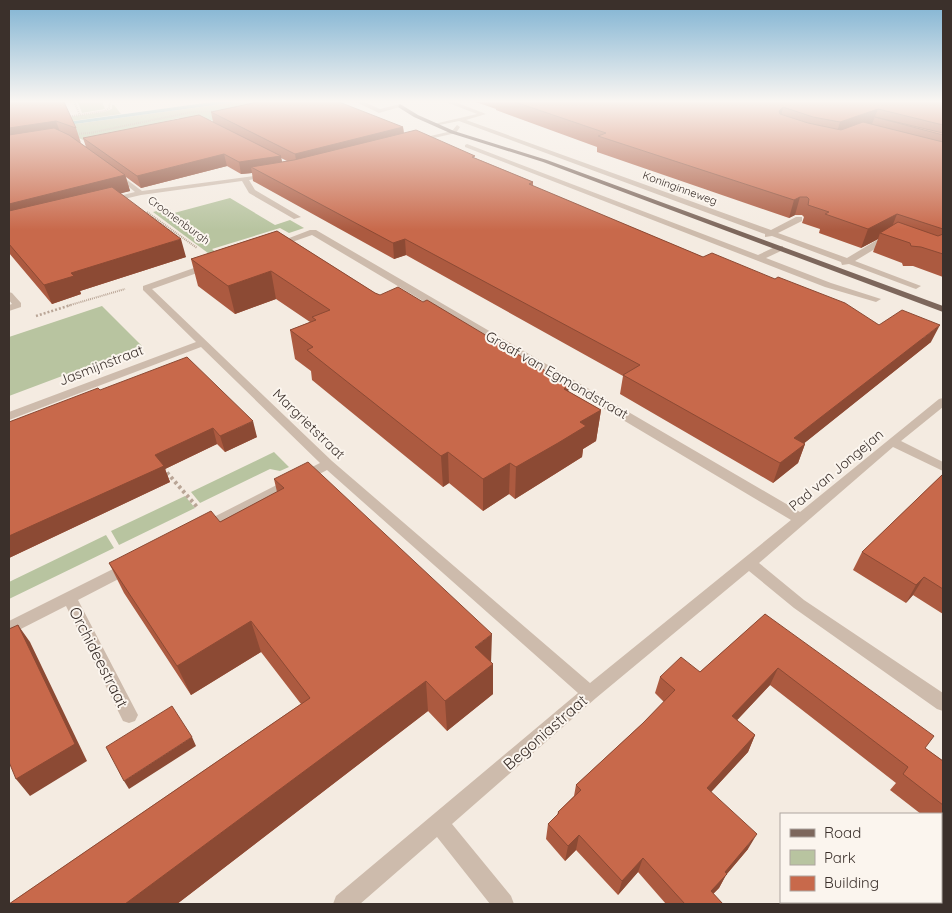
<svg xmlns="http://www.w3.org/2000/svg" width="952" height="913" viewBox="0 0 952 913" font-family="Quicksand,sans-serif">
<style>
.green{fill:#b8c4a0}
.water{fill:#7fb0b2}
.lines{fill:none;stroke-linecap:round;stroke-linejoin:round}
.path-far2{stroke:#b9a596;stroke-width:2;stroke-dasharray:1 1;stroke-linecap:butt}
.path-far1{stroke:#b9a596;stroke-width:2.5;stroke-dasharray:2 2;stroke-linecap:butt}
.path{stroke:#b9a596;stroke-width:4;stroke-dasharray:3 3;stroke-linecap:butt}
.minor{fill:#cdbbac;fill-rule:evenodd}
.major{fill:#7d675c;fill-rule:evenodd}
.wall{fill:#ac5a40;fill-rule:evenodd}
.shaded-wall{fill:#8c4a34}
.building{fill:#c8694b;stroke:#8c4a34}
.labels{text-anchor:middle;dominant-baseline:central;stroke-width:4;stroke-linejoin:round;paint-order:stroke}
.far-street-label{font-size:11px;fill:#3b302b;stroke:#fbf5ee}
.street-label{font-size:14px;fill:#3b302b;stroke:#fbf5ee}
.near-street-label{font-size:16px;fill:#3b302b;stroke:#fbf5ee}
</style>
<rect width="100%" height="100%" fill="#f4ebe1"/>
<!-- green -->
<path class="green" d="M 78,102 L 102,102 L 105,109 L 82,113 Z
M 237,102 L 299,102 L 215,121 L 201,118 L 182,122 L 179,118 L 85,141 L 79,138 L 9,133 Z
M 112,105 L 114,105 L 121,114 L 9,130 L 9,125 L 104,112 L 112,109 Z
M 230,198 L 275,225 L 290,220 L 304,228 L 289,233 L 280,228 L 212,249 L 219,255 L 212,256 L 153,212 L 168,208 L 174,213 Z
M 102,306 L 142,346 L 9,396 L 9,337 Z
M 274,452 L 289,467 L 280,471 L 270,469 L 200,503 L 191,492 Z
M 185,496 L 195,508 L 119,545 L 111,531 Z
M 106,535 L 114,548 L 9,599 L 9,582 Z"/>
<!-- water -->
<path class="water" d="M 212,102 L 237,102 L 60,126 L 9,130 Z"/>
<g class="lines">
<!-- path-far2 -->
<path class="path-far2" d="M 74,102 L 80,115
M 66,117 L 105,111 L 109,108 L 110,102
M 75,134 L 90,133 L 192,112 L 219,111
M 147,212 L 197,248
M 67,306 L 125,289"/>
<!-- path-far1 -->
<path class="path-far1" d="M 36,316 L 71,305"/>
<!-- path -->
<path class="path" d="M 163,468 L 197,507"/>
<!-- minor -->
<path class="minor" d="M 356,102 L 364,102 L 380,109 L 400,104 L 403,106 L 379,113 Z
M 446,102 L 455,102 L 486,114 L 466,120 L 771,230 L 796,217 L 802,217 L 802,221 L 778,233 L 847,258 L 887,234 L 893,234 L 893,238 L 855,261 L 921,286 L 916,289 L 913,288 L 849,264 L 842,265 L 841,262 L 772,236 L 765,237 L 765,234 L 459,121 L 434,126 L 434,124 L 477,114 Z
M 457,125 L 460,127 L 456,133 L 416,142 L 413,140 L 452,131 Z
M 467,144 L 758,255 L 777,246 L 783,246 L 783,250 L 766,258 L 831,283 L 881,299 L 876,302 L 825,287 L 465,147 L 465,145 Z
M 114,170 L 142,191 L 270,174 L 270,176 L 249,180 L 255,190 L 301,217 L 294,219 L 249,193 L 242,181 L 141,195 L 107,203 L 107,199 L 135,192 L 112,173 L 111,172 Z
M 310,230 L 316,230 L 800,512 L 939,399 L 943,398 L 943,407 L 901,441 L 943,462 L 943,471 L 893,447 L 759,563 L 804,600 L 943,693 L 943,711 L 937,709 L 794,608 L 749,571 L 596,698 L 452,824 L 511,896 L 514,904 L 490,904 L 437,837 L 360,904 L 333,904 L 336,896 L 578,693 L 327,470 L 210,532 L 200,532 L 198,528 L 200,524 L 320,463 L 201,347 L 9,420 L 9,412 L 196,342 L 143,290 L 143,286 L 208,263 L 214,263 L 214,267 L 152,289 L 332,461 L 590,683 L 791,520 L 312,235 L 275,248 L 271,245 Z
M 9,292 L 12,293 L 21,303 L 21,307 L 9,311 L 9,305 L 12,304 L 9,300 Z
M 129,561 L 134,563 L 136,567 L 134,571 L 78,600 L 138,715 L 135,721 L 129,723 L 123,721 L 66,606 L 9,635 L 9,621 Z"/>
<!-- major -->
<path class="major" d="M 400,104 L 418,115 L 454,131 L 547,160 L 943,306 L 943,312 L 543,162 L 450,133 L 414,117 L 398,107 Z"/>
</g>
<!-- wall -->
<path class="wall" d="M 9,102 L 76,128 L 81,143 L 79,142 L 86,147 L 83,138 L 213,122 L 211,112 L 403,127 L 404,133 L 475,158 L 533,182 L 533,186 L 703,257 L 879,325 L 931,342 L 804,443 L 805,444 L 798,463 L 773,483 L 620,394 L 623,376 L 406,255 L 394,259 L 253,181 L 252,173 L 241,174 L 227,166 L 141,188 L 126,177 L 130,191 L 120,193 L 186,257 L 80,291 L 81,294 L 52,304 L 9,253 ZM 281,158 L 287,161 L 282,162 Z
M 476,102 L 943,102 L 943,277 L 913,266 L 903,266 L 902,263 L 873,252 L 878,239 L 861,248 L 819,233 L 820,229 L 802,223 L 804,217 L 802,215 L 795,215 L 789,218 L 597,152 L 597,147 L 496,110 L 496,109 Z
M 277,231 L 375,293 L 568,391 L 601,410 L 596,441 L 583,449 L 582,457 L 555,474 L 515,499 L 509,494 L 483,511 L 449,483 L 443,487 L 312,380 L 311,371 L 295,359 L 290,330 L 310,322 L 276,299 L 235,314 L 198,286 L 191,259 Z
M 100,390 L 257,437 L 225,452 L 217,444 L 165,469 L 170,482 L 9,558 L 9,422 Z
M 943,474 L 943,614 L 913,595 L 906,603 L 853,570 L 862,552 Z
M 274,479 L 491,662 L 493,694 L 447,731 L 428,711 L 177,904 L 9,904 L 301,704 L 261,652 L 191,695 L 124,593 L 109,563 L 220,522 L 277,492 Z
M 765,614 L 925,748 L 943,761 L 943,832 L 941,830 L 941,814 L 921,814 L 890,790 L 896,783 L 770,685 L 737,720 L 755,735 L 748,752 L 711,792 L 748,849 L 726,875 L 719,888 L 713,894 L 723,904 L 666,904 L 638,872 L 618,895 L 576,850 L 565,861 L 546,839 L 548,824 L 557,815 L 558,812 L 574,796 L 576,785 L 643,723 L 664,702 L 655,693 L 660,677 L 700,672 Z"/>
<!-- shaded-wall -->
<path class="shaded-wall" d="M 783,107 L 780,122 L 779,111 Z
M 878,109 L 872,124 L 835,138 L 840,122 Z
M 56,121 L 61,135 L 9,143 L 9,128 Z
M 403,127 L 404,138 L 297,166 L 295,154 Z
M 224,154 L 227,166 L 141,188 L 137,176 Z
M 281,156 L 283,168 L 251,167 L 252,173 L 241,174 L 239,162 Z
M 125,175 L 130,191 L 9,223 L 9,204 Z
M 800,197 L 795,215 L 789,218 L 794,200 Z
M 897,214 L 890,232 L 880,233 L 878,239 L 861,248 L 868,229 Z
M 181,239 L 186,257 L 80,291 L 81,294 L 52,304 L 44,285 L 71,273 Z
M 405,239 L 406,255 L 394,259 L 393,243 Z
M 271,271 L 276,299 L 235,314 L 228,286 Z
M 940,325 L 931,342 L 787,457 L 794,438 Z
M 569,385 L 566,416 L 564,389 Z
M 601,410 L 596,441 L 583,449 L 582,457 L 555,474 L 515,499 L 516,467 L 580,422 Z
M 253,421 L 257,437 L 225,452 L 220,436 Z
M 213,428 L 217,444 L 165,469 L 170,482 L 9,558 L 9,536 L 155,455 Z
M 805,444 L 798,463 L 773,483 L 780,463 Z
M 448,452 L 449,483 L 443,487 L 441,456 Z
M 510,463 L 509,494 L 483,511 L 483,479 Z
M 924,577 L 913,595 L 906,603 L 916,585 Z
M 251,621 L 261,652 L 191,695 L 177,666 Z
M 18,625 L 30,642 L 87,761 L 30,796 L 16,779 Z
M 492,634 L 491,664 L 475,647 Z
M 493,664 L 493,694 L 447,731 L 445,701 Z
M 778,668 L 770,685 L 725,733 L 732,716 Z
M 426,681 L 428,711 L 177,904 L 125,904 Z
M 755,735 L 748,752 L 700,804 L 707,788 Z
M 192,737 L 196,746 L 129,789 L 124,781 Z
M 757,834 L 748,849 L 726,875 L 719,888 L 703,904 L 711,891 L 725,872 Z
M 579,835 L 576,850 L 565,861 L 568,846 Z
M 643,858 L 638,872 L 618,895 L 622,881 Z"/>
<!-- building -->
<path class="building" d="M 9,102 L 64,102 L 76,128 L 56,121 L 9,128 Z
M 258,102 L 339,102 L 403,127 L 295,154 L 211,112 Z
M 515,102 L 943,102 L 943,125 L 878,109 L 840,122 L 813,117 L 783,107 L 779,111 L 780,114 L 808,123 L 841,130 L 863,122 L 943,142 L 943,229 L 897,214 L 868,229 L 825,214 L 829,212 L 808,205 L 809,199 L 807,197 L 800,197 L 794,200 L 598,136 L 606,133 Z
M 199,115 L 281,156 L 239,162 L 224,154 L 137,176 L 83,138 Z
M 875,117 L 943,133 L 943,135 Z
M 54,128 L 69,135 L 125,175 L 9,204 L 9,135 Z
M 416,130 L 475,156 L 472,157 L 533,182 L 529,184 L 703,257 L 712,253 L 775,279 L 778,277 L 845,303 L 879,325 L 902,310 L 940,325 L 794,438 L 805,444 L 780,463 L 623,375 L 640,365 L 405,239 L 393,243 L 251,167 L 294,160 Z
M 112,187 L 181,239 L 71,273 L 74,276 L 44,285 L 9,244 L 9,211 Z
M 898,222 L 938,236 L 943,234 L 943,254 L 921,247 L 911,246 L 910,243 L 880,233 Z
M 277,231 L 375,293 L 380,295 L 398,287 L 423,302 L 427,300 L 569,385 L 564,389 L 601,410 L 580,422 L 586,426 L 558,443 L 516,467 L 510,463 L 483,479 L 448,452 L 441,456 L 307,350 L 313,347 L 290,330 L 316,320 L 312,317 L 330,310 L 271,271 L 228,286 L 191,259 Z
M 187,357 L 253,421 L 220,436 L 213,428 L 155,455 L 164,466 L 9,536 L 9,422 L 98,388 L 100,390 Z
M 308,462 L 492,634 L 475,647 L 493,664 L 445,701 L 426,681 L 125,904 L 9,904 L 310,698 L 251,621 L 177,666 L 109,563 L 211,511 L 220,522 L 284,488 L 274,479 Z
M 943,474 L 943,589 L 924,577 L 916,585 L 862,552 Z
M 765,614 L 934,736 L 925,748 L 943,761 L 943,805 L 903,774 L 908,767 L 778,668 L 732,716 L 755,735 L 707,788 L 757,834 L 725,872 L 727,874 L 711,891 L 723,904 L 685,904 L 643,858 L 622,881 L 579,835 L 568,846 L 548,824 L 559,813 L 558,812 L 581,790 L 576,785 L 643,723 L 675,690 L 660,677 L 681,657 L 700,672 Z
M 18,625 L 75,744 L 16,779 L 9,762 L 9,629 Z
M 172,706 L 192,737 L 124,781 L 106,747 Z
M 884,902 L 922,902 L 924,904 L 882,904 Z"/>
<!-- sky -->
<linearGradient id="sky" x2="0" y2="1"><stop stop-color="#7eb2d2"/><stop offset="0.44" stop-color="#faf6f2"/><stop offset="1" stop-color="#faf6f2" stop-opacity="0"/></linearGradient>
<rect width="952" height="230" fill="url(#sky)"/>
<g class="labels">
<!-- far-street labels -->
<g class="far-street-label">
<text transform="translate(680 188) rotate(20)">Koninginneweg</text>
<text transform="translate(179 220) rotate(36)">Croonenburgh</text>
</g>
<!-- street labels -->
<g class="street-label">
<text transform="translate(101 365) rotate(-21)">Jasmijnstraat</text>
<text transform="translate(557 375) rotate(30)">Graaf van Egmondstraat</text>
<text transform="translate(309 424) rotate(44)">Margrietstraat</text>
<text transform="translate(836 470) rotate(-40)">Pad van Jongejan</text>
</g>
<!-- near-street labels -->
<g class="near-street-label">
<text transform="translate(99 657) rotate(63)">Orchideestraat</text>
<text transform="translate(545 732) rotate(-41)">Begoniastraat</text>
</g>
</g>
<!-- border -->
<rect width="952" height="913" fill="none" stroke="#3b302b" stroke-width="20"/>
<!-- legend -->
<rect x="780" y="813" width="162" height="90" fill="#fbf5ee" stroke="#aea6a0"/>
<rect x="790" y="829" width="25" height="8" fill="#7d675c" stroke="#aea6a0"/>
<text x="824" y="838" font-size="15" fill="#3b302b">Road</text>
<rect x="790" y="850" width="25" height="15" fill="#b8c4a0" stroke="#aea6a0"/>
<text x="824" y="863" font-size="15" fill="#3b302b">Park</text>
<rect x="790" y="876" width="25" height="15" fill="#c8694b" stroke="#aea6a0"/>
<text x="824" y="888" font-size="15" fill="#3b302b">Building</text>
</svg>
